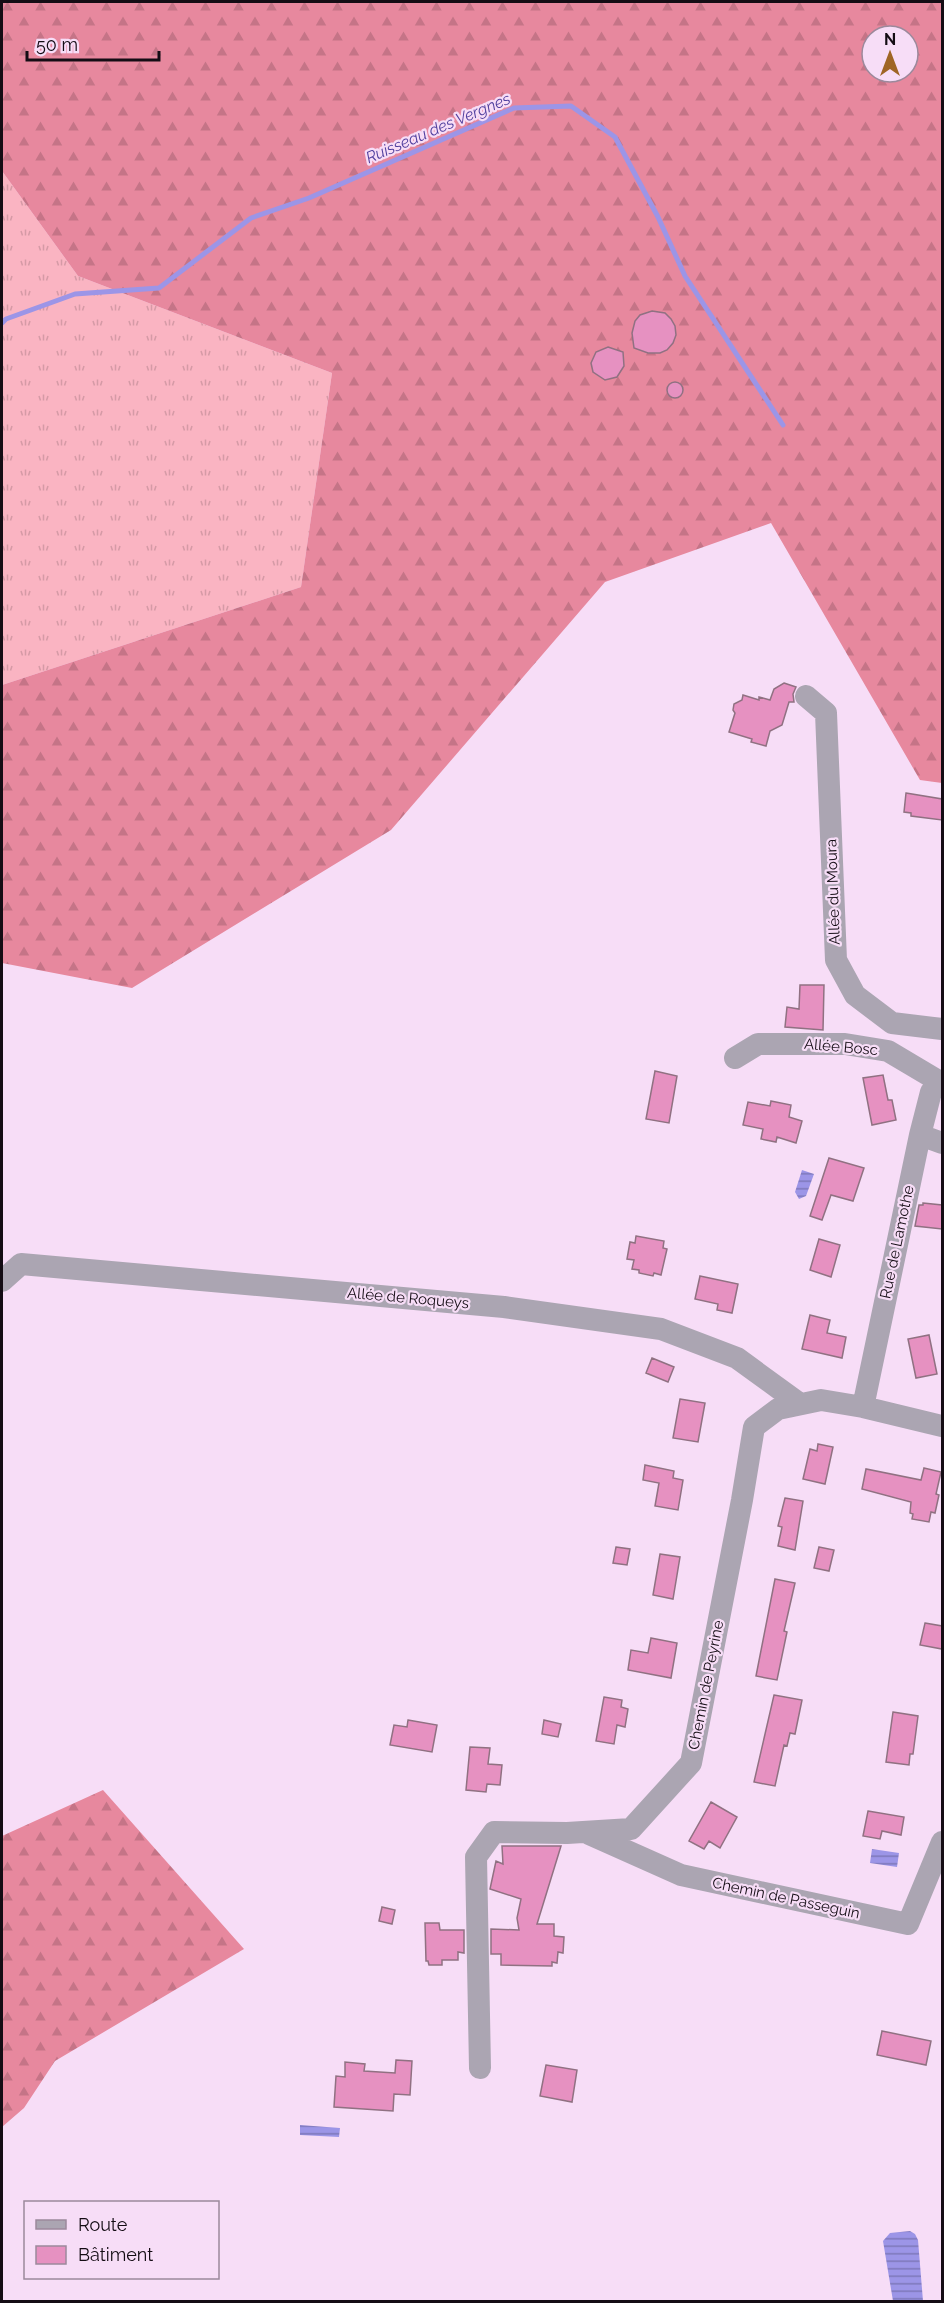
<svg xmlns="http://www.w3.org/2000/svg" width="944" height="2303" viewBox="0 0 944 2303" font-family="Raleway,sans-serif">
<style>
.grass{fill:url(#grass-tufts)}
.forest{fill:url(#forest-firs);fill-rule:evenodd}
.water{fill:url(#water-rules)}
.lines{fill:none;stroke-linecap:round;stroke-linejoin:round}
.stream{stroke:#9c95e7;stroke-width:5}
.building{fill:#e691c1;stroke:#907182;stroke-width:1.5}
.minor{stroke:#aba5b2;stroke-width:22}
.labels{text-anchor:middle;dominant-baseline:central;stroke-width:4.5;stroke-linejoin:round;paint-order:stroke}
.street-label{font-size:15px;fill:#140c14;stroke:#f7ddf7}
.water-label{font-size:16px;font-style:italic;fill:#4f3e9d;stroke:#f7ddf7}
</style>
<defs>
<pattern id="grass-tufts" width="24" height="20" patternUnits="userSpaceOnUse" patternTransform="scale(1.5)"><rect width="24" height="20" fill="#fab4c2"/><path d="M3 7l-1-3M5 7V3M7 7l1-3M15 17l-1-3M17 17v-4M19 17l1-3" fill="none" stroke="#d59aa6"/></pattern>
<pattern id="forest-firs" width="22" height="20" patternUnits="userSpaceOnUse" patternTransform="scale(1.5)"><rect width="22" height="20" fill="#e7889e"/><path d="M5 1l3.5 6h-7zM16 11l3.5 6h-7z" fill="#c57487"/></pattern>
<pattern id="water-rules" width="6" height="5" patternUnits="userSpaceOnUse" patternTransform="scale(1.5)"><rect width="6" height="5" fill="#9c95e7"/><path d="M0 2.5h6" fill="none" stroke="#7e78ba"/></pattern>
</defs>
<rect width="100%" height="100%" fill="#f7ddf7"/>
<!-- grass -->
<path class="grass" d="M 2,171 L 78,276 L 332,373 L 301,587 L 2,685 Z"/>
<!-- forest -->
<path class="forest" d="M 2,2 L 942,2 L 942,783 L 920,780 L 771,523 L 605,582 L 391,830 L 132,988 L 2,963 L 2,685 L 301,587 L 332,373 L 78,276 L 2,171 ZM 872,36 L 908,36 L 908,72 L 872,72 Z
M 103,1790 L 244,1949 L 55,2061 L 24,2108 L 2,2127 L 2,1836 Z"/>
<!-- water -->
<path class="water" d="M 802,1170 L 814,1174 L 806,1196 L 799,1199 L 795,1192 Z
M 872,1849 L 899,1853 L 897,1867 L 870,1863 Z
M 300,2125 L 340,2128 L 339,2137 L 300,2135 Z
M 910,2231 L 915,2234 L 918,2240 L 923,2301 L 893,2301 L 883,2241 L 890,2233 Z"/>
<g class="lines">
<!-- stream -->
<path class="stream" d="M 2,323 L 6,319 L 75,294 L 159,288 L 251,218 L 309,198 L 514,108 L 571,106 L 615,137 L 658,217 L 685,276 L 783,425"/>
</g>
<!-- building -->
<path class="building" d="M 652,311 L 665,313 L 671,319 L 675,326 L 676,335 L 673,343 L 667,350 L 660,353 L 648,353 L 634,348 L 632,333 L 635,321 L 640,315 Z
M 608,347 L 623,352 L 624,366 L 617,377 L 605,380 L 593,372 L 591,363 L 596,352 Z
M667 390a8 8 0 1 1 16 0a8 8 0 1 1-16 0Z
M 784,683 L 796,687 L 793,694 L 794,702 L 789,702 L 782,725 L 770,731 L 766,746 L 751,742 L 752,739 L 729,732 L 735,713 L 733,710 L 734,704 L 742,700 L 743,695 L 759,700 L 759,697 L 770,700 L 774,689 Z
M 906,793 L 942,799 L 942,820 L 911,816 L 911,813 L 904,812 Z
M 800,985 L 824,985 L 823,1030 L 785,1027 L 787,1007 L 799,1009 Z
M 655,1071 L 677,1076 L 669,1123 L 646,1119 Z
M 883,1075 L 888,1100 L 892,1100 L 896,1120 L 872,1125 L 863,1078 Z
M 771,1101 L 791,1105 L 789,1117 L 802,1121 L 796,1143 L 777,1137 L 776,1142 L 761,1139 L 763,1129 L 743,1125 L 748,1102 L 770,1106 Z
M 829,1158 L 864,1168 L 853,1201 L 831,1195 L 822,1220 L 810,1216 Z
M 923,1203 L 942,1205 L 942,1229 L 915,1226 L 919,1205 L 923,1205 Z
M 636,1236 L 664,1241 L 663,1248 L 667,1249 L 661,1275 L 654,1273 L 653,1276 L 639,1273 L 639,1270 L 632,1269 L 634,1260 L 627,1259 L 630,1242 L 635,1243 Z
M 819,1239 L 840,1245 L 831,1277 L 810,1270 Z
M 700,1276 L 738,1284 L 732,1313 L 717,1310 L 718,1304 L 695,1299 Z
M 810,1315 L 830,1320 L 827,1333 L 846,1337 L 842,1358 L 802,1349 Z
M 929,1335 L 937,1374 L 916,1378 L 908,1339 Z
M 652,1358 L 674,1367 L 668,1382 L 646,1373 Z
M 680,1399 L 705,1403 L 698,1442 L 673,1438 Z
M 818,1444 L 833,1447 L 825,1484 L 803,1479 L 810,1449 L 817,1451 Z
M 645,1465 L 674,1471 L 673,1478 L 683,1480 L 678,1510 L 655,1506 L 659,1483 L 643,1480 Z
M 924,1468 L 941,1472 L 936,1494 L 939,1495 L 935,1513 L 931,1512 L 929,1522 L 912,1519 L 913,1514 L 910,1513 L 911,1502 L 862,1489 L 866,1469 L 921,1480 Z
M 785,1498 L 803,1501 L 795,1550 L 778,1546 L 782,1527 L 778,1526 Z
M 616,1547 L 630,1549 L 627,1565 L 613,1563 Z
M 819,1547 L 834,1550 L 829,1571 L 814,1568 Z
M 660,1554 L 680,1557 L 673,1599 L 653,1595 Z
M 775,1579 L 795,1583 L 784,1631 L 787,1632 L 777,1680 L 756,1676 Z
M 925,1623 L 942,1626 L 942,1649 L 920,1645 Z
M 651,1638 L 677,1643 L 671,1678 L 628,1670 L 631,1650 L 648,1653 Z
M 774,1695 L 802,1700 L 795,1734 L 790,1733 L 787,1746 L 784,1745 L 775,1786 L 754,1782 Z
M 604,1697 L 622,1700 L 621,1707 L 628,1709 L 625,1727 L 617,1725 L 614,1744 L 596,1741 Z
M 893,1712 L 918,1716 L 913,1754 L 910,1754 L 909,1765 L 886,1762 Z
M 408,1720 L 437,1725 L 432,1752 L 390,1745 L 394,1725 L 407,1727 Z
M 544,1720 L 561,1724 L 558,1737 L 542,1734 Z
M 470,1747 L 490,1748 L 488,1764 L 502,1765 L 500,1785 L 487,1784 L 486,1792 L 466,1790 Z
M 711,1802 L 737,1817 L 720,1848 L 709,1841 L 704,1849 L 689,1841 Z
M 868,1811 L 904,1817 L 901,1835 L 882,1831 L 880,1839 L 863,1836 Z
M 502,1846 L 561,1846 L 537,1924 L 554,1924 L 554,1936 L 564,1937 L 563,1953 L 558,1952 L 557,1963 L 552,1962 L 552,1966 L 501,1965 L 501,1954 L 491,1954 L 491,1929 L 519,1930 L 517,1918 L 521,1899 L 490,1889 L 496,1861 L 503,1864 Z
M 382,1907 L 395,1910 L 392,1924 L 379,1921 Z
M 425,1923 L 439,1923 L 440,1930 L 464,1930 L 464,1953 L 458,1952 L 458,1960 L 442,1960 L 442,1965 L 429,1965 L 428,1961 L 426,1961 Z
M 882,2031 L 931,2041 L 926,2065 L 877,2055 Z
M 396,2060 L 412,2061 L 410,2095 L 394,2094 L 393,2111 L 334,2107 L 336,2076 L 345,2077 L 345,2062 L 365,2064 L 364,2071 L 395,2073 Z
M 546,2065 L 577,2070 L 572,2102 L 540,2096 Z"/>
<g class="lines">
<!-- minor -->
<path class="minor" d="M 806,696 L 826,713 L 836,960 L 855,995 L 892,1023 L 942,1029
M 735,1058 L 758,1044 L 845,1044 L 888,1051 L 942,1083
M 920,1135 L 942,1143
M 2,1281 L 21,1264 L 504,1307 L 661,1329 L 737,1358 L 800,1404
M 863,1407 L 920,1135 L 931,1092 L 942,1083
M 589,1834 L 681,1875 L 908,1924 L 942,1842
M 480,2068 L 476,1857 L 494,1832 L 567,1833 L 631,1829 L 691,1763 L 742,1500 L 754,1427 L 778,1409 L 821,1400 L 863,1407 L 942,1426"/>
</g>
<g class="labels">
<!-- street labels -->
<g class="street-label">
<text transform="translate(833 892) rotate(-92)">Allée du Moura</text>
<text transform="translate(841 1047) rotate(5)">Allée Bosc</text>
<text transform="translate(897 1242) rotate(-78)">Rue de Lamothe</text>
<text transform="translate(408 1298) rotate(5)">Allée de Roqueys</text>
<text transform="translate(706 1685) rotate(-79)">Chemin de Peyrine</text>
<text transform="translate(786 1898) rotate(12)">Chemin de Passeguin</text>
</g>
<!-- water labels -->
<g class="water-label">
<text transform="translate(438 128) rotate(-23)">Ruisseau des Vergnes</text>
</g>
</g>
<!-- border -->
<rect width="944" height="2303" fill="none" stroke="#140c14" stroke-width="6"/>
<!-- legend -->
<rect x="24" y="2201" width="195" height="78" fill="#f7ddf7" stroke="#9c899c" stroke-width="1.5"/>
<rect x="36" y="2220" width="30" height="9" fill="#aba5b2" stroke="#9c899c" stroke-width="1.5"/>
<text x="78" y="2231" font-size="18" fill="#140c14">Route</text>
<rect x="36" y="2246" width="30" height="18" fill="#e691c1" stroke="#9c899c" stroke-width="1.5"/>
<text x="78" y="2261" font-size="18" fill="#140c14">Bâtiment</text>
<!-- north arrow -->
<g transform="translate(890 54)"><circle r="28" fill="#f7ddf7" stroke="#9c899c" stroke-width="1.5"/>
<path d="M0-4.5L10 22L0 15L-10 22Z" fill="#9f6525"/>
<text y="-9" font-size="16" font-weight="bold" text-anchor="middle" fill="#140c14">N</text>
</g>
<!-- scale -->
<path d="M27 51v9h132v-9" fill="none" stroke="#140c14" stroke-width="3"/>
<text x="36" y="51" font-size="18" fill="#140c14" stroke="#f7ddf7" stroke-width="4.5" paint-order="stroke">50 m</text>
</svg>
